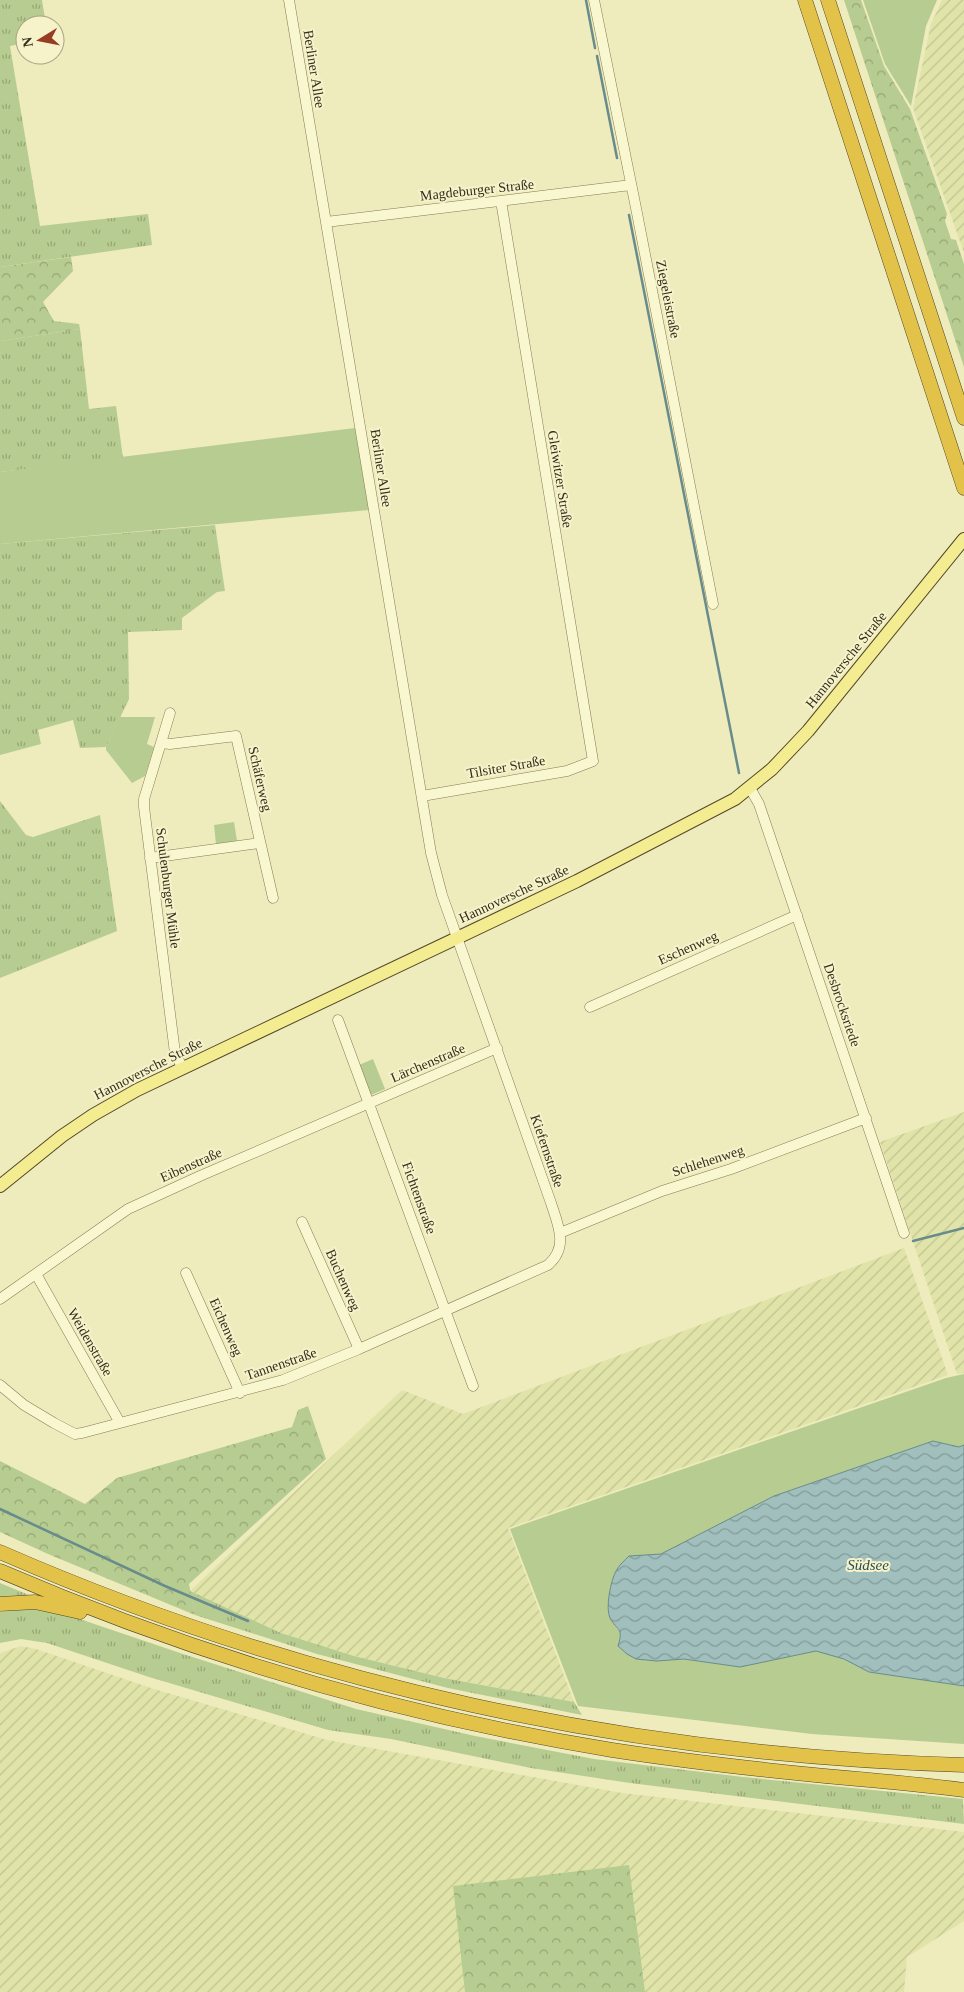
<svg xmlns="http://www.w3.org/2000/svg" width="964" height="1992" viewBox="0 0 964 1992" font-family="'Times New Roman',serif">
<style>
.farmland{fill:url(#farmland-furrows)}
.grass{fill:url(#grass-tufts)}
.forest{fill:url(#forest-crowns)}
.green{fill:#b7cc90}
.water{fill:url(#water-waves);stroke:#688c8c}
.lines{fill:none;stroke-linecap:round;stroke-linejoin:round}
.stream{stroke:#688c8c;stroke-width:2.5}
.minor-casing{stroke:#867a55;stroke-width:11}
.major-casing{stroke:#53472a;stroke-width:14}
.highway-casing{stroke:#53472a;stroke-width:15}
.minor{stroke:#f9f7cf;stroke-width:10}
.major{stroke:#f4ec91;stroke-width:12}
.highway{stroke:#e2c248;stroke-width:14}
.labels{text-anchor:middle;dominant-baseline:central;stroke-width:4;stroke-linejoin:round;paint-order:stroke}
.street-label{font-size:14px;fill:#342d1b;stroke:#f6f3cb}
.water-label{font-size:15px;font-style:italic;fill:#294d55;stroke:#f6f3cb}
</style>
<defs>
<pattern id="farmland-furrows" width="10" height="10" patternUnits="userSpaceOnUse" patternTransform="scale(1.25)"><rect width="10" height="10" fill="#e0e4a9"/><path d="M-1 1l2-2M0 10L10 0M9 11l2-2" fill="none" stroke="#c1c491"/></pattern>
<pattern id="grass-tufts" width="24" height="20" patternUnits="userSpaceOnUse" patternTransform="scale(1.25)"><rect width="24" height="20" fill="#b7cc90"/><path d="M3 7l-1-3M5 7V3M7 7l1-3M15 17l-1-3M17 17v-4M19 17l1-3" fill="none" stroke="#96a675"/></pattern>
<pattern id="forest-crowns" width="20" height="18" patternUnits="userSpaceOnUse" patternTransform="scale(1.25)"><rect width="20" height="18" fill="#b7cc90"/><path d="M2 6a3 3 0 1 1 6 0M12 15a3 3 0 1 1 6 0" fill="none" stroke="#96a675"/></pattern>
<pattern id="water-waves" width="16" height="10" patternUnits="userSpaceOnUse" patternTransform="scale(1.25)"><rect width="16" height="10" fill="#a0bfbd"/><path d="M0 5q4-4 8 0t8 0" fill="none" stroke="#839c99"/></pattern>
</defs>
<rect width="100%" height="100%" fill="#eeebbc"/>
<!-- farmland -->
<path class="farmland" d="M 942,0 L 964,0 L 964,253 L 913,108 L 931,24 Z
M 964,1112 L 964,1373 L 957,1374 L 880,1142 Z
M 904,1248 L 948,1375 L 508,1528 L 574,1702 L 444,1678 L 354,1656 L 281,1633 L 190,1591 L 402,1390 L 463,1414 Z
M 21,1646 L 36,1649 L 154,1689 L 327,1740 L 622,1793 L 964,1832 L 964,1921 L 907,1957 L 904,1992 L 0,1992 L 0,1653 Z"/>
<!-- grass -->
<path class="grass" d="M 0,0 L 42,0 L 46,25 L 25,25 L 25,43 L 10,46 L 40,226 L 148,214 L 152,245 L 0,267 Z
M 80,329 L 89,409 L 116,406 L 123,458 L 0,472 L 0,341 Z
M 215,525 L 225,591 L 217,592 L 182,618 L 182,630 L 128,632 L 129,699 L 106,747 L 80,748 L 73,720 L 38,730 L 41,744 L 0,755 L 0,544 Z
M 0,801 L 26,835 L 33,837 L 100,815 L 117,931 L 0,978 Z
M 0,1583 L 29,1595 L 28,1598 L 0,1601 Z
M 190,1591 L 281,1633 L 354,1656 L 444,1678 L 574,1702 L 582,1715 L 448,1688 L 317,1654 L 195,1615 Z
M 34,1608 L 56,1611 L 183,1654 L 356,1709 L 475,1736 L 594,1759 L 743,1777 L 963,1799 L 964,1824 L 630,1783 L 531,1768 L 391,1739 L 328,1730 L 149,1677 L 47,1643 L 21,1639 L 0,1643 L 0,1612 Z"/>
<!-- forest -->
<path class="forest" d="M 844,0 L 861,0 L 884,66 L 910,109 L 947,214 L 945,221 L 951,239 L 956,240 L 964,264 L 964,367 Z
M 71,257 L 73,271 L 43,302 L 54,321 L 79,324 L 80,329 L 0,341 L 0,267 Z
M 308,1406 L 326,1459 L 189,1584 L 195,1615 L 48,1554 L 0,1532 L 0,1461 L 85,1504 L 117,1478 L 292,1427 L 298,1410 Z
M 629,1865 L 645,1992 L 465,1992 L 453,1886 Z"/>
<!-- green -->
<path class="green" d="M 863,0 L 937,0 L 926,26 L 911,106 L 885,64 Z
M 355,428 L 369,510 L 0,544 L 0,472 Z
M 120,717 L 155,717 L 147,744 L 154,747 L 145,776 L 132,783 L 106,750 L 106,747 Z
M 234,822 L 237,841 L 216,844 L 214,825 Z
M 373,1059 L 385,1089 L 371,1095 L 359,1065 Z
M 964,1374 L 964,1445 L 959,1447 L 933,1441 L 774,1496 L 661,1555 L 629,1556 C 625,1560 619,1565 616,1571 C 611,1580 605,1608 610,1618 C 617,1631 624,1627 618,1646 L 636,1659 L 657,1661 L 684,1659 L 740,1667 L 816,1651 L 830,1653 L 844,1659 L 869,1672 L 964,1686 L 964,1744 L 812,1734 L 578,1706 L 510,1529 L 946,1378 Z"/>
<!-- water -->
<path class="water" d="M 933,1441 L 959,1447 L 964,1445 L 964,1686 L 869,1672 L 844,1659 L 816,1651 L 740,1667 L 684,1659 L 657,1661 L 636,1659 L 627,1654 L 618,1646 C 624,1627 617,1631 610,1618 C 605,1608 611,1580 616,1571 C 619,1565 625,1560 629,1556 L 661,1554 L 774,1496 Z"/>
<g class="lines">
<!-- stream -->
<path class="stream" d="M 586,0 L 595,48
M 597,56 L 617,158
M 629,215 L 739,773
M 913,1241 L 964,1228
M 0,1509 L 165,1586 L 248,1621"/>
<!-- minor casing -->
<g class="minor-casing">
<path id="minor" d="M 594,0 L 636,208 L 713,604
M 326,222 L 631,185
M 170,713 L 144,799 L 144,807 L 175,1053 L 182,1067
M 161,743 L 170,744 L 236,736 L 273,898
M 750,788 L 759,804 L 904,1233
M 422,796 L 567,771 L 593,761 L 501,201
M 150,858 L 260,843
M 590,1007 L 797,915
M 338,1020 L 473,1386
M 302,1222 L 359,1349
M 560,1233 L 662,1191 L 731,1169 L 866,1118
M 186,1273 L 240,1393
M 36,1274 L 120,1423
M 0,1299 L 128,1209 L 200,1176 L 497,1048
M 0,1385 L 24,1405 L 54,1423 L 75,1434 L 82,1433 L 283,1380 L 359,1349 L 548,1265 C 569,1247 558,1225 551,1203 L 442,895 L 431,853 L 289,0"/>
</g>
<!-- major casing -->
<g class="major-casing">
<path id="major" d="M 0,1186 L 62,1136 L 93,1115 L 137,1090 L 577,881 L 735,799 L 772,769 L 808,731 L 964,539"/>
</g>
<!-- highway casing -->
<g class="highway-casing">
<path id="highway" d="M 805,0 L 964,488
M 828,0 L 964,418
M 0,1552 C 304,1685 632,1756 964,1765
M 0,1571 C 195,1655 402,1716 612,1750 C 683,1761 754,1769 825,1776 C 871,1780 918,1784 964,1790
M 0,1604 L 35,1602 L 80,1612"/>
</g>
<!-- minor -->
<use href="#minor" class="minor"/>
<!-- major -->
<use href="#major" class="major"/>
<!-- highway -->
<use href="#highway" class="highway"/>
</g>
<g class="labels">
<!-- street labels -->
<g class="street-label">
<text transform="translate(314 69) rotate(81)">Berliner Allee</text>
<text transform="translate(477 190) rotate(-6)">Magdeburger Straße</text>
<text transform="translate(668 299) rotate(79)">Ziegeleistraße</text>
<text transform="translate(381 468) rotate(81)">Berliner Allee</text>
<text transform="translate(560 479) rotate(81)">Gleiwitzer Straße</text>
<text transform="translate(846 660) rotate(-51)">Hannoversche Straße</text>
<text transform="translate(506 767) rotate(-10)">Tilsiter Straße</text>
<text transform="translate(260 779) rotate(77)">Schäferweg</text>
<text transform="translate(168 888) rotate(83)">Schulenburger Mühle</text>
<text transform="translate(514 894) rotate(-25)">Hannoversche Straße</text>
<text transform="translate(688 948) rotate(-24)">Eschenweg</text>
<text transform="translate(842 1005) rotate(71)">Desbrocksriede</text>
<text transform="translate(428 1063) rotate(-23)">Lärchenstraße</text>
<text transform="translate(148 1069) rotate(-27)">Hannoversche Straße</text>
<text transform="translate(547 1151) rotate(71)">Kiefernstraße</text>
<text transform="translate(708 1161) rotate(-18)">Schlehenweg</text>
<text transform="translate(191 1165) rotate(-24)">Eibenstraße</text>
<text transform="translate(419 1198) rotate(70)">Fichtenstraße</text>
<text transform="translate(343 1280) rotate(66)">Buchenweg</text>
<text transform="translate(226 1327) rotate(66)">Eichenweg</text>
<text transform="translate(90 1342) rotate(60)">Weidenstraße</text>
<text transform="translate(281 1364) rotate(-19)">Tannenstraße</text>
</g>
<!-- water labels -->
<g class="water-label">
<text x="868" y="1565">Südsee</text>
</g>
</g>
<!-- north arrow -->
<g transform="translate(40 40) rotate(260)"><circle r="24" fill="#f6f3cb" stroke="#a8a485"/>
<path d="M0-4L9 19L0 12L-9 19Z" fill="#963e24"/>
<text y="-8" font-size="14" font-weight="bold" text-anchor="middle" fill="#342d1b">N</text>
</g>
</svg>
